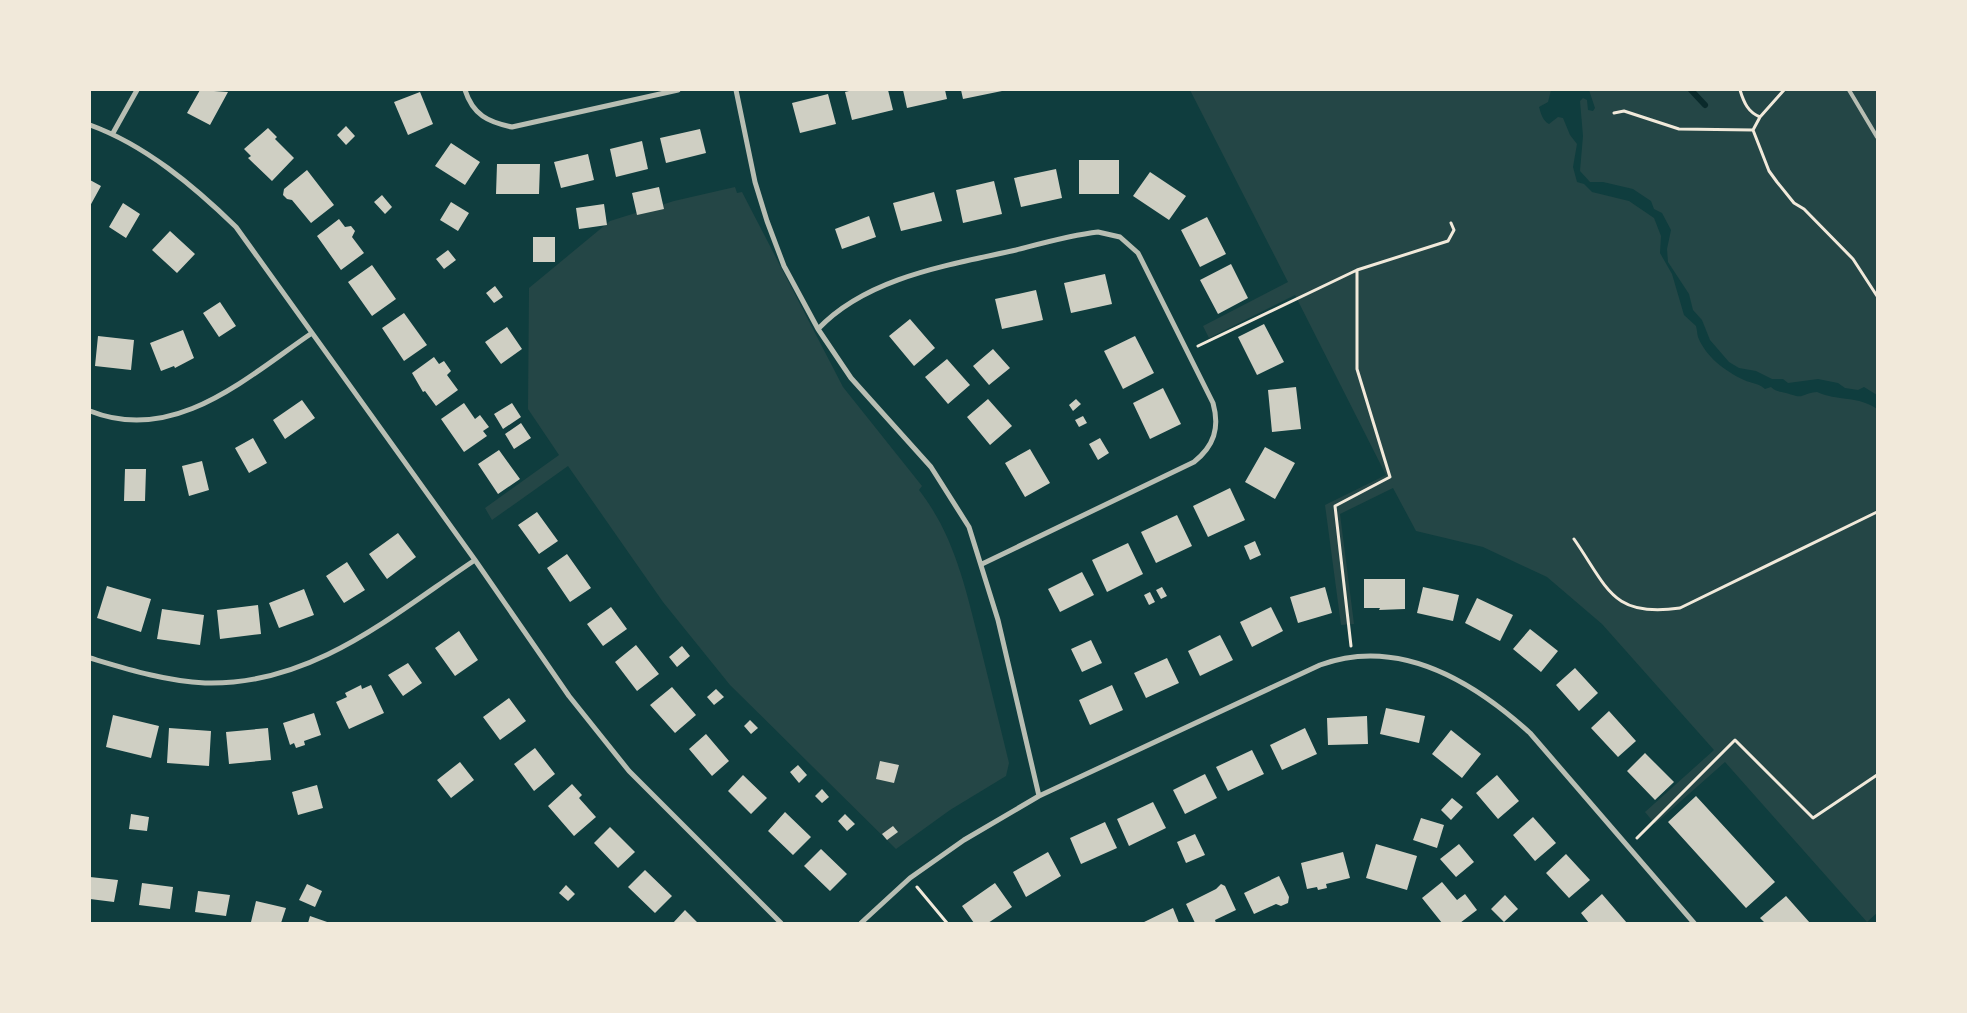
<svg xmlns="http://www.w3.org/2000/svg" width="1967" height="1013" viewBox="0 0 1967 1013" font-family="Manrope,sans-serif">
<style>
.green{fill:#244646}
.lines{fill:none;stroke-linecap:round;stroke-linejoin:round}
.stream{stroke:#0a2a2b;stroke-width:6}
.building{fill:#cfcfc3}
.path{stroke:#f1e9da;stroke-width:3}
.service{stroke:#b8beb3;stroke-width:4}
.minor{stroke:#b8beb3;stroke-width:5}
</style>
<rect width="100%" height="100%" fill="#0f3d3e"/>
<!-- green -->
<path class="green" d="M 1190,90 L 1551,90 L 1548,102 L 1539,107 C 1541,114 1543,121 1549,124 L 1558,117 L 1563,118 L 1570,135 L 1577,144 L 1573,167 L 1577,182 L 1584,184 L 1592,192 L 1629,201 L 1654,218 L 1661,236 L 1660,253 L 1672,274 L 1684,315 L 1696,326 C 1697,330 1697,333 1698,337 C 1706,357 1725,371 1744,380 C 1752,384 1757,382 1765,389 L 1771,387 C 1776,392 1779,391 1786,393 C 1807,400 1798,394 1817,392 C 1836,401 1860,396 1877,409 L 1877,913 L 1867,922 L 1725,762 L 1655,824 L 1645,812 L 1714,750 L 1602,624 L 1547,577 L 1483,547 L 1416,531 L 1393,488 L 1340,514 L 1354,624 L 1341,625 L 1325,505 L 1386,475 L 1295,295 L 1209,338 L 1203,326 L 1288,282 Z
M 1589,90 L 1877,90 L 1877,395 L 1864,387 L 1858,390 L 1845,388 L 1838,383 L 1818,379 L 1788,383 L 1783,379 L 1772,379 L 1756,371 L 1739,368 L 1729,362 L 1710,340 L 1702,320 L 1693,310 L 1689,294 L 1668,262 L 1667,249 L 1671,230 L 1662,213 L 1654,209 L 1651,201 L 1633,189 L 1603,182 L 1590,182 L 1580,171 L 1583,136 L 1580,101 L 1583,98 L 1587,100 L 1588,110 L 1593,111 L 1595,108 Z
M 735,187 L 737,193 L 742,192 L 843,387 L 922,486 L 919,490 C 954,535 965,586 979,641 C 989,681 999,722 1009,763 L 1006,776 L 950,810 L 896,849 L 730,685 L 663,602 L 568,466 L 492,520 L 485,508 L 559,455 L 528,409 L 529,288 L 610,221 L 674,201 Z"/>
<g class="lines">
<!-- stream -->
<path class="stream" d="M 1691,90 L 1705,105"/>
</g>
<!-- building -->
<path class="building" d="M 200,90 L 228,92 L 210,125 L 187,113 Z
M 853,90 L 888,90 L 893,110 L 852,120 L 845,92 Z
M 903,90 L 945,90 L 947,99 L 907,108 Z
M 961,90 L 1001,90 L 1002,91 L 963,99 Z
M 420,92 L 433,124 L 408,135 L 394,102 Z
M 828,94 L 836,124 L 800,133 L 792,103 Z
M 346,126 L 355,136 L 346,145 L 337,135 Z
M 268,128 L 277,137 L 275,139 L 294,158 L 272,181 L 248,158 L 251,156 L 244,149 Z
M 700,129 L 706,153 L 666,163 L 660,138 Z
M 642,141 L 648,169 L 616,177 L 610,149 Z
M 451,143 L 480,162 L 465,185 L 435,166 Z
M 588,154 L 594,180 L 561,188 L 554,162 Z
M 1079,160 L 1119,160 L 1119,194 L 1079,194 Z
M 497,164 L 540,164 L 539,194 L 496,194 Z
M 1056,169 L 1062,198 L 1021,207 L 1014,178 Z
M 307,170 L 334,205 L 311,223 L 292,200 L 287,199 L 283,195 L 284,189 Z
M 1150,172 L 1186,196 L 1169,220 L 1133,196 Z
M 90,180 L 101,186 L 90,206 Z
M 994,181 L 1002,214 L 963,223 L 956,190 Z
M 659,187 L 664,209 L 637,215 L 632,193 Z
M 934,192 L 942,221 L 901,231 L 893,203 Z
M 382,195 L 392,207 L 385,214 L 374,202 Z
M 451,202 L 469,213 L 458,231 L 440,220 Z
M 123,203 L 140,214 L 126,238 L 109,227 Z
M 604,204 L 607,225 L 579,229 L 576,208 Z
M 869,216 L 876,237 L 842,249 L 835,229 Z
M 1207,217 L 1226,254 L 1200,267 L 1181,230 Z
M 339,219 L 345,227 L 351,226 L 355,231 L 352,237 L 364,253 L 341,270 L 317,236 Z
M 170,231 L 195,254 L 177,273 L 152,250 Z
M 533,237 L 555,237 L 555,262 L 533,262 Z
M 448,250 L 456,260 L 444,269 L 436,259 Z
M 1231,264 L 1248,298 L 1218,314 L 1200,280 Z
M 372,265 L 396,299 L 372,316 L 348,282 Z
M 1105,274 L 1112,304 L 1071,313 L 1064,283 Z
M 495,286 L 503,297 L 494,303 L 486,293 Z
M 1036,290 L 1043,320 L 1002,329 L 995,299 Z
M 220,302 L 236,326 L 219,337 L 203,313 Z
M 404,313 L 427,345 L 404,361 L 382,328 Z
M 910,319 L 935,348 L 914,366 L 889,336 Z
M 1264,324 L 1284,362 L 1257,375 L 1238,337 Z
M 507,327 L 522,349 L 501,364 L 485,342 Z
M 183,330 L 194,358 L 175,368 L 174,366 L 161,371 L 150,343 Z
M 98,336 L 134,340 L 131,370 L 95,366 Z
M 1135,336 L 1154,373 L 1123,389 L 1104,351 Z
M 993,349 L 1010,368 L 989,385 L 973,366 Z
M 434,357 L 439,364 L 444,361 L 451,371 L 447,375 L 458,390 L 436,406 L 425,391 L 423,392 L 412,373 Z
M 947,359 L 970,385 L 948,404 L 925,377 Z
M 1296,387 L 1301,429 L 1272,432 L 1268,390 Z
M 1163,388 L 1181,424 L 1150,439 L 1133,403 Z
M 988,399 L 1012,426 L 990,445 L 967,417 Z
M 1076,399 L 1081,404 L 1073,411 L 1069,405 Z
M 302,400 L 315,418 L 285,439 L 273,420 Z
M 464,403 L 475,419 L 480,415 L 489,427 L 483,431 L 487,436 L 464,452 L 441,419 Z
M 512,403 L 521,417 L 503,429 L 494,414 Z
M 1083,416 L 1087,423 L 1079,427 L 1075,420 Z
M 521,423 L 531,438 L 514,449 L 505,434 Z
M 253,438 L 267,463 L 249,473 L 235,448 Z
M 1100,438 L 1109,453 L 1098,460 L 1089,444 Z
M 1265,447 L 1295,463 L 1275,499 L 1245,482 Z
M 1030,449 L 1050,483 L 1025,497 L 1005,463 Z
M 499,450 L 520,479 L 498,494 L 478,464 Z
M 202,461 L 209,490 L 189,496 L 182,466 Z
M 125,469 L 146,469 L 145,501 L 124,501 Z
M 1230,488 L 1245,520 L 1208,537 L 1193,506 Z
M 537,512 L 558,541 L 539,554 L 518,525 Z
M 1177,515 L 1192,546 L 1156,563 L 1141,532 Z
M 398,533 L 416,557 L 387,579 L 369,554 Z
M 1255,541 L 1261,555 L 1250,560 L 1244,546 Z
M 1128,543 L 1143,574 L 1107,592 L 1092,560 Z
M 567,554 L 591,588 L 570,602 L 547,568 Z
M 347,562 L 365,590 L 344,603 L 326,576 Z
M 1082,572 L 1094,595 L 1060,612 L 1048,589 Z
M 1364,579 L 1405,579 L 1405,609 L 1379,610 L 1380,608 L 1364,608 Z
M 107,586 L 151,599 L 141,632 L 97,618 Z
M 1162,587 L 1167,596 L 1161,599 L 1156,590 Z
M 1325,587 L 1332,613 L 1298,623 L 1290,597 Z
M 1423,587 L 1459,595 L 1453,621 L 1417,613 Z
M 304,589 L 314,615 L 279,628 L 269,603 Z
M 1150,592 L 1155,602 L 1149,605 L 1144,595 Z
M 1477,598 L 1513,615 L 1500,641 L 1465,623 Z
M 258,605 L 261,634 L 220,639 L 217,610 Z
M 611,607 L 627,629 L 603,646 L 587,624 Z
M 1271,607 L 1283,631 L 1252,647 L 1240,622 Z
M 162,609 L 204,615 L 200,645 L 157,639 Z
M 1530,629 L 1558,651 L 1541,672 L 1513,649 Z
M 459,631 L 478,660 L 455,676 L 435,648 Z
M 1220,635 L 1233,660 L 1200,676 L 1188,651 Z
M 1091,640 L 1102,663 L 1082,672 L 1071,649 Z
M 636,645 L 659,674 L 637,691 L 615,662 Z
M 682,646 L 690,656 L 677,667 L 669,657 Z
M 1167,658 L 1179,683 L 1146,698 L 1134,673 Z
M 408,663 L 422,683 L 403,696 L 388,675 Z
M 1575,668 L 1598,693 L 1579,711 L 1556,685 Z
M 361,685 L 362,689 L 371,685 L 384,713 L 349,729 L 336,702 L 347,697 L 345,693 Z
M 1112,685 L 1123,710 L 1090,725 L 1079,700 Z
M 672,687 L 696,715 L 675,733 L 650,705 Z
M 716,689 L 724,697 L 714,705 L 707,697 Z
M 509,698 L 526,721 L 500,740 L 483,717 Z
M 1386,708 L 1425,716 L 1419,743 L 1380,734 Z
M 1609,711 L 1636,741 L 1618,757 L 1591,728 Z
M 314,713 L 321,735 L 304,741 L 305,745 L 296,748 L 294,743 L 290,745 L 283,723 Z
M 113,715 L 159,726 L 151,758 L 106,747 Z
M 1367,716 L 1368,744 L 1328,745 L 1327,718 Z
M 750,720 L 758,728 L 751,734 L 744,726 Z
M 169,728 L 211,731 L 209,766 L 167,763 Z
M 268,728 L 271,760 L 229,764 L 226,732 Z
M 1305,728 L 1317,754 L 1282,770 L 1270,745 Z
M 1451,730 L 1481,754 L 1462,778 L 1432,754 Z
M 706,734 L 729,761 L 712,776 L 689,749 Z
M 535,748 L 555,774 L 534,791 L 514,764 Z
M 1252,750 L 1264,774 L 1228,791 L 1216,767 Z
M 1645,753 L 1674,782 L 1655,800 L 1627,771 Z
M 880,761 L 899,765 L 894,783 L 876,779 Z
M 460,762 L 474,780 L 451,798 L 437,780 Z
M 798,765 L 807,775 L 799,783 L 790,772 Z
M 1205,774 L 1217,798 L 1185,814 L 1173,790 Z
M 743,775 L 767,798 L 751,814 L 728,791 Z
M 1497,775 L 1519,801 L 1498,819 L 1476,793 Z
M 572,784 L 582,795 L 579,798 L 596,817 L 574,836 L 548,806 Z
M 317,785 L 323,808 L 298,815 L 292,792 Z
M 822,789 L 829,797 L 822,803 L 815,796 Z
M 1696,796 L 1775,882 L 1746,908 L 1668,822 Z
M 1452,798 L 1463,807 L 1451,820 L 1441,810 Z
M 1153,802 L 1166,828 L 1129,846 L 1117,819 Z
M 785,812 L 811,837 L 793,855 L 768,831 Z
M 131,814 L 149,817 L 147,831 L 129,829 Z
M 845,814 L 855,824 L 847,831 L 838,821 Z
M 1533,817 L 1556,843 L 1535,861 L 1513,835 Z
M 1421,818 L 1444,825 L 1437,848 L 1413,840 Z
M 1105,822 L 1117,848 L 1081,864 L 1070,838 Z
M 893,826 L 898,832 L 887,840 L 882,834 Z
M 610,827 L 635,852 L 618,868 L 594,843 Z
M 1195,834 L 1205,855 L 1186,863 L 1177,842 Z
M 1376,844 L 1417,856 L 1407,890 L 1366,878 Z
M 1459,844 L 1474,862 L 1456,877 L 1440,859 Z
M 821,849 L 847,874 L 830,891 L 804,866 Z
M 1048,852 L 1061,876 L 1026,897 L 1013,872 Z
M 1343,852 L 1350,878 L 1326,884 L 1327,888 L 1318,890 L 1317,887 L 1307,889 L 1301,863 Z
M 1566,854 L 1590,880 L 1569,898 L 1546,873 Z
M 645,870 L 672,896 L 655,913 L 628,887 Z
M 1279,876 L 1289,897 L 1288,903 L 1281,906 L 1276,904 L 1254,914 L 1244,893 Z
M 90,877 L 118,880 L 114,902 L 90,899 Z
M 1442,882 L 1457,900 L 1465,894 L 1477,910 L 1460,923 L 1442,923 L 1422,898 Z
M 142,883 L 173,887 L 170,909 L 139,905 Z
M 995,883 L 1012,907 L 988,923 L 974,923 L 962,906 Z
M 307,884 L 322,891 L 315,907 L 299,900 Z
M 1221,884 L 1225,886 L 1236,910 L 1215,920 L 1216,923 L 1195,923 L 1186,904 L 1216,889 Z
M 566,885 L 575,894 L 568,901 L 559,893 Z
M 198,891 L 230,895 L 226,916 L 195,912 Z
M 1602,894 L 1627,923 L 1589,923 L 1581,913 Z
M 1505,895 L 1518,909 L 1504,922 L 1491,909 Z
M 1786,896 L 1810,923 L 1765,923 L 1760,918 Z
M 256,901 L 286,908 L 281,923 L 251,922 Z
M 1173,908 L 1179,923 L 1142,923 Z
M 685,910 L 698,923 L 673,923 Z
M 310,916 L 330,923 L 308,923 Z"/>
<g class="lines">
<!-- path -->
<path class="path" d="M 1740,90 C 1744,103 1748,112 1760,117 L 1753,130 L 1769,171 L 1777,182 L 1794,203 L 1804,209 L 1853,259 L 1877,296
M 1614,113 L 1624,111 L 1679,129 L 1753,130
M 1760,117 L 1784,90
M 1198,346 L 1357,270 L 1448,241 L 1454,230 L 1451,223
M 1574,539 C 1608,588 1612,618 1680,608 L 1877,512
M 1351,646 L 1335,506 L 1390,477 L 1357,369 L 1357,270
M 1637,838 L 1735,740 L 1813,818 L 1877,775
M 917,887 L 947,923"/>
<!-- service -->
<path class="service" d="M 1849,90 L 1877,137"/>
<!-- minor -->
<path class="minor" d="M 465,90 C 473,115 488,122 512,127 L 678,90
M 736,90 L 755,182 L 767,221 L 784,266 L 818,329 L 851,378 L 931,467 L 969,527 L 998,620 L 1039,796
M 90,125 C 145,145 194,186 236,227 L 475,560 L 569,696 L 629,771 L 781,923
M 113,133 L 137,90
M 818,329 C 867,277 949,265 1016,250 C 1043,243 1071,235 1098,232 L 1120,237 L 1138,253 L 1213,403 C 1220,428 1214,446 1194,462 L 982,564
M 90,411 C 175,445 247,377 312,333
M 90,658 C 127,669 165,681 205,683 C 312,686 391,616 475,560
M 861,923 L 910,878 L 964,840 L 1039,796 L 1320,665 C 1399,636 1473,681 1530,733 L 1694,923"/>
</g>
<!-- border -->
<rect width="1967" height="1013" fill="none" stroke="#f1e9da" stroke-width="182"/>
</svg>
